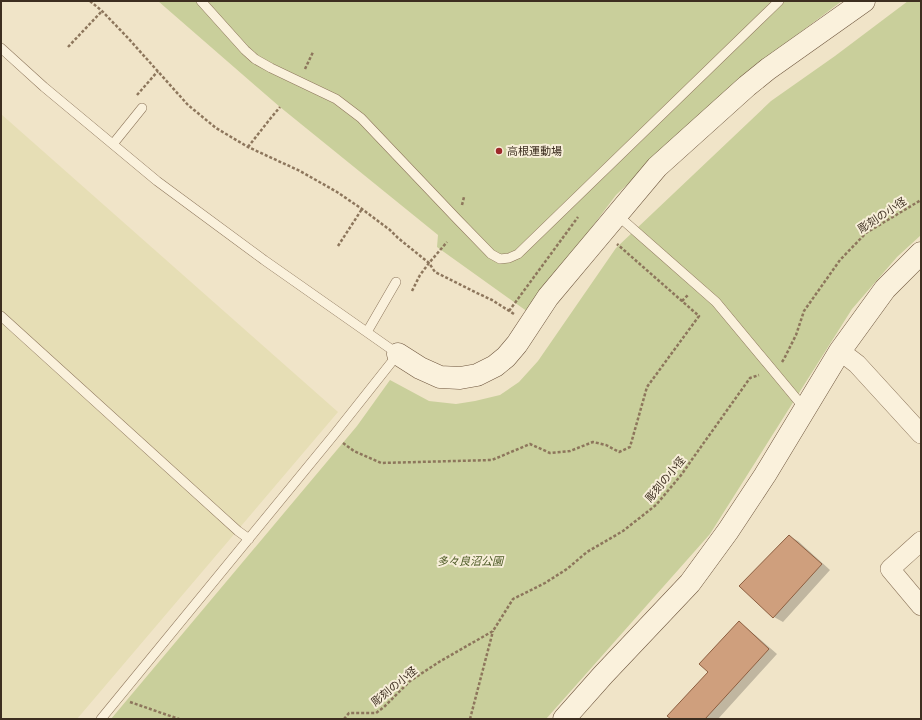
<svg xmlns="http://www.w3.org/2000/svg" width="922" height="720" viewBox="0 0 922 720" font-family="'IBM Plex Serif','Noto Sans JP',serif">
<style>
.farmland{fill:#e6deb5}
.green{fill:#c9cf9b}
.shadow{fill:#0003}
.building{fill:#cf9f7d;stroke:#8d5f41}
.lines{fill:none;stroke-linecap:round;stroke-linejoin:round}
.lane-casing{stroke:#8d765c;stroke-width:10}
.street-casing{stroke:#8d765c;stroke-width:20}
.secondary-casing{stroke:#6f573f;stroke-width:23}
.path{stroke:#8d765c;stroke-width:2.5;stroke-dasharray:3 2;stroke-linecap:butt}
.lane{stroke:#faf1dc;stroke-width:9}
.street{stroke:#faf1dc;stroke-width:19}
.secondary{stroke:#faf1dc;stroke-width:22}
.poi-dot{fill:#9e2a2b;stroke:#f7eed8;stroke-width:1.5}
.labels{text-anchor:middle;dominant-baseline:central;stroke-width:4;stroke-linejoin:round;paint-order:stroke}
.poi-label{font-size:11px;fill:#3d2e20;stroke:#f7eed8;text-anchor:start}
.street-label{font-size:11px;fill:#3d2e20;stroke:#f7eed8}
.park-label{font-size:11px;font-style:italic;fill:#4d5a26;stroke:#f7eed8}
</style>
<rect width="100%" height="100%" fill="#f0e4c8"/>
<!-- farmland -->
<path class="farmland" d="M 1,114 L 338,412 L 77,719 L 1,719 Z"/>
<!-- green -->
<path class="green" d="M 158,1 L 842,1 L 743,75 L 616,195 L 528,312 L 437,247 L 438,235 L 280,107 Z
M 908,1 L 921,1 L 921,235 L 897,257 L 852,309 L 710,534 L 546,719 L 111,719 L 357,426 L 390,380 L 429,401 L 456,404 L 475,401 L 500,395 L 519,382 L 538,361 L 616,248 L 771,101 L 835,56 Z"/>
<!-- shadow -->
<path class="shadow" d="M 789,536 L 798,541 L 830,570 L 783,622 L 774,617 Z
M 739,623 L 747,628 L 777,654 L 718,719 L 673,719 L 709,672 Z"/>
<!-- building -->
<path class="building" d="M 789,535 L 822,564 L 773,618 L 739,586 Z
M 739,621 L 769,649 L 705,719 L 671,719 L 667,716 L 708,672 L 699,664 Z"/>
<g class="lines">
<!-- lane casing -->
<g class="lane-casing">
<path id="lane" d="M 201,1 L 245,50 L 255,59 L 271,68 L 336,99 L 361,118 L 457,219 L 491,254 L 500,259 L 509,258 L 518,254 L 779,1
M 1,48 L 44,87 L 157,181 L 264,260 L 398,354 L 333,436 L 101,719
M 113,144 L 142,108
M 616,214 L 716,302 L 805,409
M 1,316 L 238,531 L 249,539
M 367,332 L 396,282"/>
</g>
<!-- street casing -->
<g class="street-casing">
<path id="street" d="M 840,351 L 857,364 L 921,434
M 921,541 L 890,569 L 921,606"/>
</g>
<!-- secondary casing -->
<g class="secondary-casing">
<path id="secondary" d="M 398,354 L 420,368 L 440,377 L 460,378 L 477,375 L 495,366 L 506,357 L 517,344 L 548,297 L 657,167 L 747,86 L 768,69 L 864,1
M 564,719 L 603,675 L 690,583 L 728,531 L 765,475 L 840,351 L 885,289 L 921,253"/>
</g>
<!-- path -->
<path class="path" d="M 90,1 L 102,11 L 128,38 L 188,105 L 216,128 L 248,147 L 300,171 L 337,192 L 362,209 L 390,230 L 398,238 L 429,263 L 435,272 L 479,294 L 492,300 L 514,314
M 68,47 L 102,11
M 305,69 L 313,52
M 137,95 L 158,71
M 248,147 L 270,119 L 280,107
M 462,205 L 464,197
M 338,246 L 362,209
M 412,291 L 420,275 L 429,263 L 447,242
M 682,301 L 689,294
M 509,311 L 578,217
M 782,362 L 784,359 L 796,335 L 804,311 L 840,260 L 866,233 L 921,200
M 343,443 L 354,451 L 381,463 L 492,460 L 530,444 L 550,453 L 570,451 L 593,442 L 606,445 L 619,452 L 630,447 L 647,387 L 699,316 L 617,244
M 130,702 L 179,719
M 344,719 L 349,713 L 376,713 L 384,707 L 410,681 L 439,662 L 493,631 L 513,599 L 545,583 L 567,569 L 587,552 L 623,531 L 656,505 L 682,474 L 693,458 L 750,378 L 759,375
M 470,719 L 493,631"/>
<!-- lane -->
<use href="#lane" class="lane"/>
<!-- street -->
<use href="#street" class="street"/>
<!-- secondary -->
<use href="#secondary" class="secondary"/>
</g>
<!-- markers -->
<circle class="poi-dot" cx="499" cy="151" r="4"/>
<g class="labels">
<!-- poi labels -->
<g class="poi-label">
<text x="507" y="151">高根運動場</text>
</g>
<!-- street labels -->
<g class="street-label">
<text transform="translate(882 215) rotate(-33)">彫刻の小径</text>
<text transform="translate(665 479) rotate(-50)">彫刻の小径</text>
<text transform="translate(394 686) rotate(-39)">彫刻の小径</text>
</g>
<!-- park labels -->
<g class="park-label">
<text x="470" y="561">多々良沼公園</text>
</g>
</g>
<!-- border -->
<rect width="922" height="720" fill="none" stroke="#3d2e20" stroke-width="4"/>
</svg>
